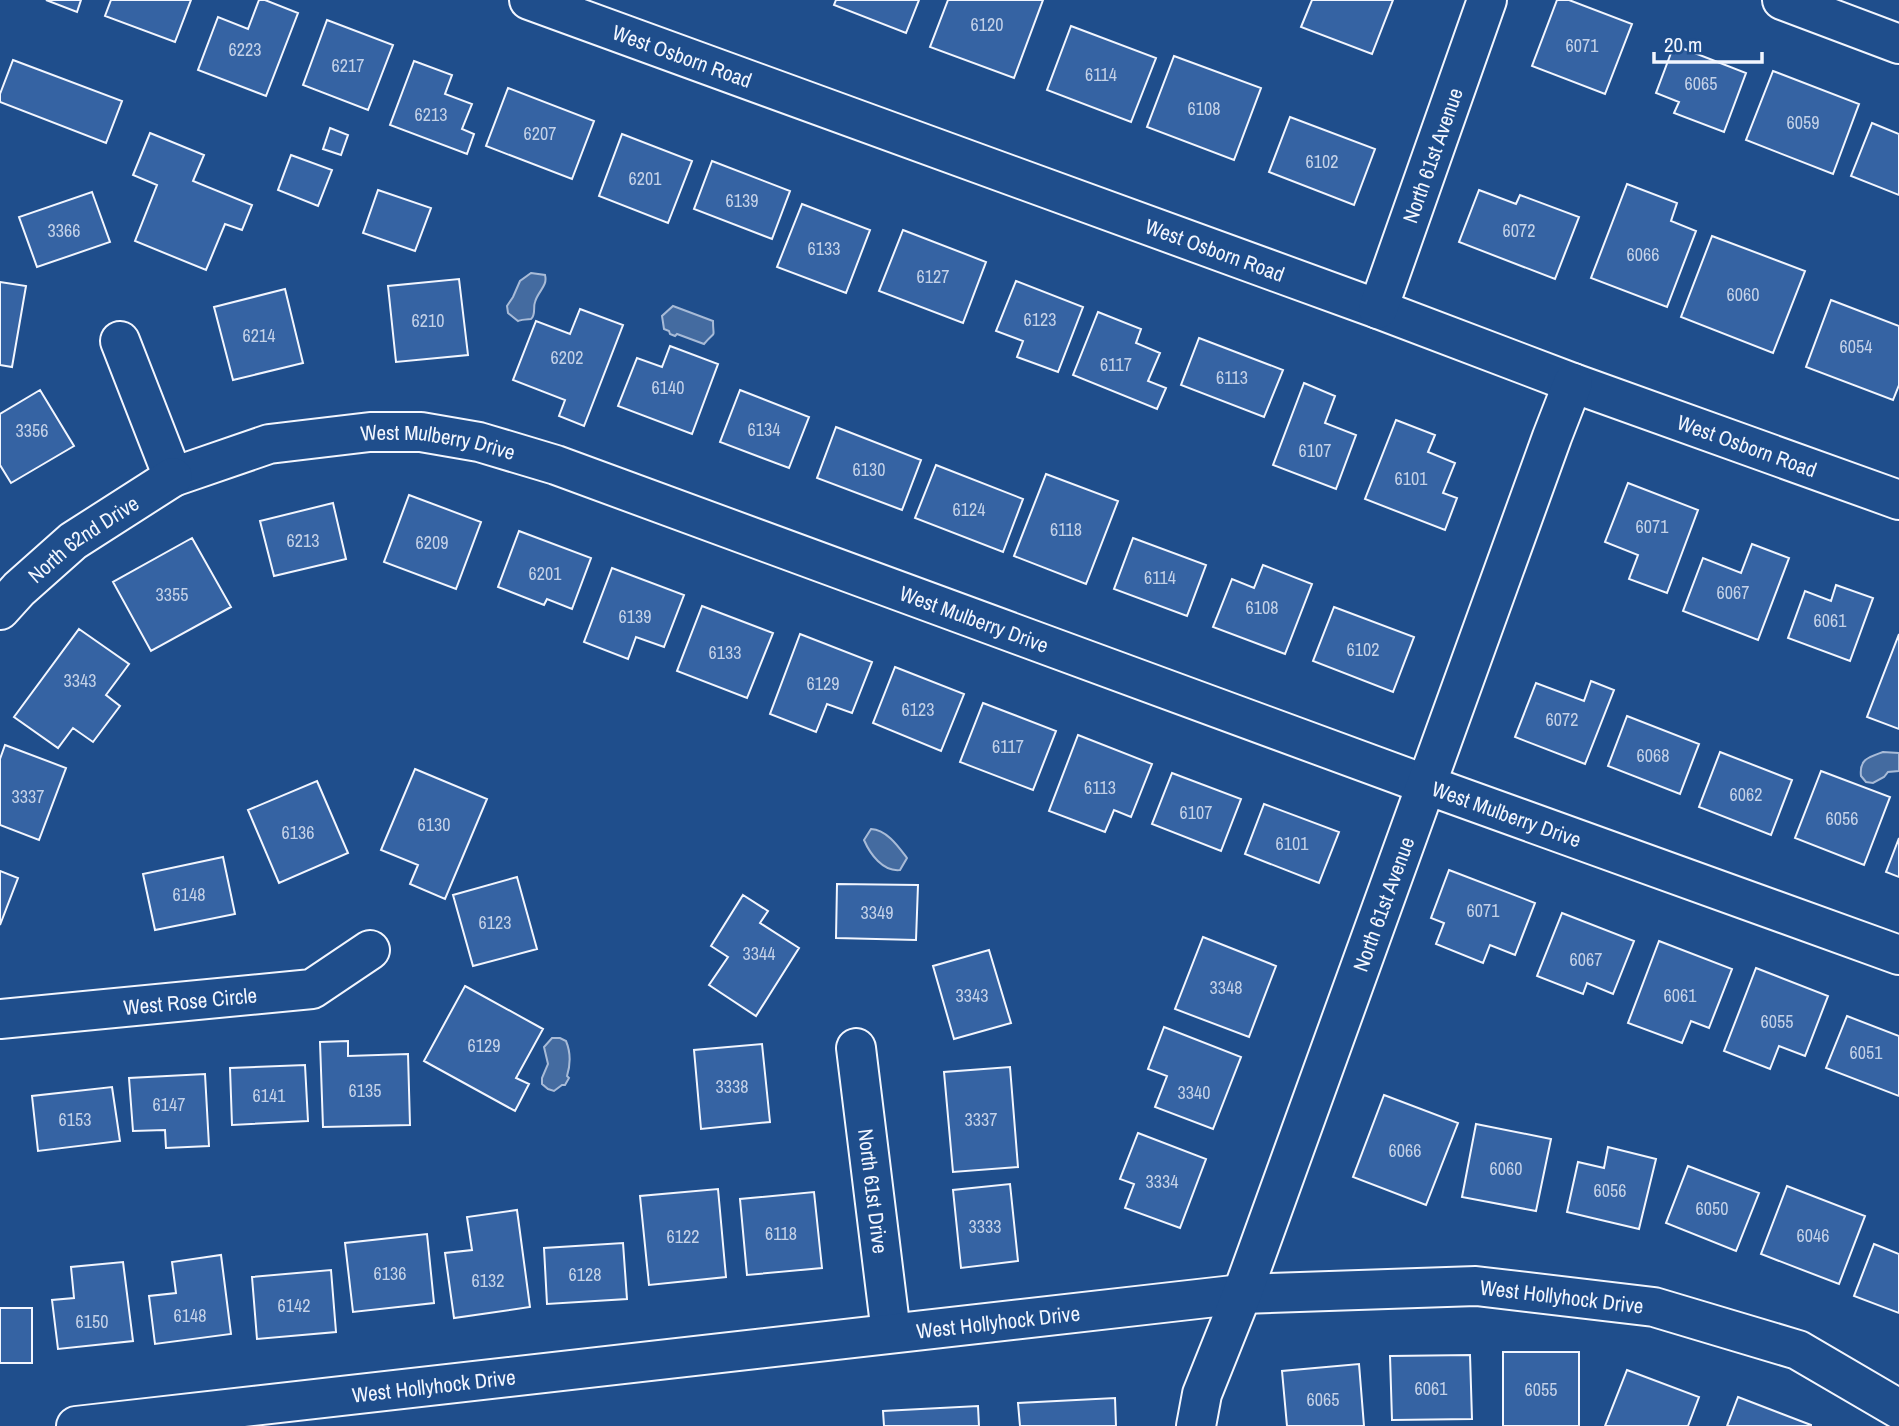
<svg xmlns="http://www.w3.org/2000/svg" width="1899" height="1426" viewBox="0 0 1899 1426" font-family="'Archivo Narrow',sans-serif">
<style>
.water{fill:#446ba0;stroke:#a8bbd7;stroke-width:2}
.building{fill:#3563a3;stroke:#f2f6ff;stroke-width:2}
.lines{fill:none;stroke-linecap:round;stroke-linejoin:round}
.minor-casing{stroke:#f2f6ff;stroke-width:42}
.minor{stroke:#1f4e8c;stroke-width:38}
.labels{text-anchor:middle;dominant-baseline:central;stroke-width:5;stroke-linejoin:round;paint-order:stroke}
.number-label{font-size:18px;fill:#c3d1e8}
.street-label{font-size:21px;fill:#f2f6ff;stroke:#1f4e8c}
</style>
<rect width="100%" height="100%" fill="#1f4e8c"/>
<!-- water -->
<path class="water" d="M 531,273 L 545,275 C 548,286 538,291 535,302 C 533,307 536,315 531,319 C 529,319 520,320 518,321 L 508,313 L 507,306 L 513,297 L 520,281 Z
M 673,306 L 713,321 C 713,340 717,329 704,344 L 677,334 L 675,336 L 670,334 L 669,331 L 664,329 L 662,316 Z
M 1883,752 L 1899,753 L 1899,771 L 1888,772 L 1884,777 L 1873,783 L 1866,782 L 1861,776 C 1859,759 1869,757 1883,752 Z
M 871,829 C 887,830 898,846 907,858 L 900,870 C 883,872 870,854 864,840 Z
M 552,1038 L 560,1038 L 566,1041 C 571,1053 571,1063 567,1076 L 569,1078 L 565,1085 L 562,1085 L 554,1091 L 548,1089 L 542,1084 L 542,1078 L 548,1064 L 544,1047 Z"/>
<!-- building -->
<path class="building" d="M 46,0 L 81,0 L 77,12 Z
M 111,0 L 191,0 L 175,42 L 105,16 Z
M 259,0 L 265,0 L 298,13 L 266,96 L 198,70 L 218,17 L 248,29 Z
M 836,0 L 919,0 L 906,33 L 834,5 Z
M 948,0 L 1043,0 L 1014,78 L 930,47 Z
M 1312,0 L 1393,0 L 1372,54 L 1301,27 Z
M 1557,0 L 1569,0 L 1632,24 L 1605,94 L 1532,66 Z
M 327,20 L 393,45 L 368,110 L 303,85 Z
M 1071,26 L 1156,58 L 1131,122 L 1047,90 Z
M 1674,45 L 1746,73 L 1724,132 L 1674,113 L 1679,102 L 1656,93 Z
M 1174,56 L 1261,88 L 1234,160 L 1147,127 Z
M 13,60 L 122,101 L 106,143 L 0,102 L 0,94 Z
M 414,61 L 452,75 L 445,94 L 472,104 L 462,129 L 474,134 L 467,154 L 390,125 Z
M 1773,71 L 1859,104 L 1833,174 L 1746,140 Z
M 508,88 L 594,121 L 572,179 L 486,146 Z
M 1290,117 L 1375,149 L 1354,205 L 1269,172 Z
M 1872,123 L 1899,134 L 1899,195 L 1851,176 Z
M 330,128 L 348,135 L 341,155 L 323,149 Z
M 150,133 L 204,155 L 193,181 L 252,205 L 242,230 L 225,224 L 206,270 L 135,241 L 157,185 L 133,175 Z
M 622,134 L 692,161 L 668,223 L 599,196 Z
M 291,155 L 332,170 L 318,206 L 278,190 Z
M 712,161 L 790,191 L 772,239 L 694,209 Z
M 1627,184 L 1677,203 L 1671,221 L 1696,231 L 1667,307 L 1591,278 Z
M 378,190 L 431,208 L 415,251 L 363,233 Z
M 1479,190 L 1516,204 L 1520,195 L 1579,217 L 1555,279 L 1459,242 Z
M 92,192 L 110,242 L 37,267 L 19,217 Z
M 802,204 L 870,230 L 846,293 L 777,267 Z
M 903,230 L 986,262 L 963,323 L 879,291 Z
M 1712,236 L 1805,271 L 1773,353 L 1681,317 Z
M 459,279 L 468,355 L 396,362 L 388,286 Z
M 1016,281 L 1083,307 L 1058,372 L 1017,357 L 1023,341 L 996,331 Z
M 0,282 L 26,286 L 12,367 L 0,365 Z
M 285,289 L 303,363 L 233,380 L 214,307 Z
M 1831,300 L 1899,326 L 1899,385 L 1893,400 L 1806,367 Z
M 580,309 L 623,325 L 584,426 L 559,416 L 565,400 L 513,380 L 536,321 L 570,334 Z
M 1098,312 L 1141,329 L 1136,343 L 1160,353 L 1148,381 L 1166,388 L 1157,409 L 1073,375 Z
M 1199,338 L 1283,370 L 1264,417 L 1181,385 Z
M 670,346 L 718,364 L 692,434 L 618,406 L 637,358 L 662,367 Z
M 1304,383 L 1335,396 L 1325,423 L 1356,435 L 1336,489 L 1273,465 Z
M 40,390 L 74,446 L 11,483 L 0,465 L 0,414 Z
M 740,390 L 809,417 L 789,468 L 720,442 Z
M 1396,420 L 1435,435 L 1428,452 L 1455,463 L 1443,493 L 1457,498 L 1445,530 L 1365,499 Z
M 836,427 L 921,460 L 902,510 L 817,478 Z
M 936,465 L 1023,499 L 1003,552 L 915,518 Z
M 1046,474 L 1118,501 L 1086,584 L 1014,556 Z
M 1628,483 L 1698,510 L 1667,593 L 1629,579 L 1638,555 L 1605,542 Z
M 409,495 L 481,522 L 456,589 L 384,562 Z
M 333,503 L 346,559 L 274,576 L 260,521 Z
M 519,531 L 591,558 L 572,609 L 547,599 L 544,605 L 498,587 Z
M 192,538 L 231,607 L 151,651 L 113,582 Z
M 1133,538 L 1206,565 L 1187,616 L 1114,589 Z
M 1752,544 L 1789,558 L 1758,640 L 1683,611 L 1703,558 L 1741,573 Z
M 1263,565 L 1312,584 L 1285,654 L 1213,627 L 1232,579 L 1254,588 Z
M 612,568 L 684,595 L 664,647 L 636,637 L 628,659 L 584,642 Z
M 1836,585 L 1873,598 L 1850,661 L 1788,638 L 1805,591 L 1831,601 Z
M 702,606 L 773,633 L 747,698 L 677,671 Z
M 1334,607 L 1414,637 L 1393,692 L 1313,661 Z
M 79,629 L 129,664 L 106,695 L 120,706 L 93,742 L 73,728 L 58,748 L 14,717 Z
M 800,634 L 872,662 L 852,713 L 827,704 L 816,732 L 770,714 Z
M 1899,634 L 1899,729 L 1867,717 Z
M 895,667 L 964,694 L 941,751 L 873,723 Z
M 1591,681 L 1614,690 L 1585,764 L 1515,737 L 1536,683 L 1584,701 Z
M 983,703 L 1056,731 L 1033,790 L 960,762 Z
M 1627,716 L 1699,744 L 1680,794 L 1608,766 Z
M 1078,735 L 1152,764 L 1131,817 L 1114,810 L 1105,832 L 1049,811 Z
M 5,745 L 66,768 L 39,840 L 0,825 L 0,759 Z
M 1720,752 L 1792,780 L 1771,835 L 1699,807 Z
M 415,769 L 487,799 L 445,899 L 410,884 L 418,865 L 381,850 Z
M 1821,771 L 1890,797 L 1864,865 L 1795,838 Z
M 1172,773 L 1241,799 L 1221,851 L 1152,824 Z
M 317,781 L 348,853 L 279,883 L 248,810 Z
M 1264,804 L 1339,832 L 1319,883 L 1245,854 Z
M 1899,838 L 1899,877 L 1886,872 Z
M 223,857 L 235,914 L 155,930 L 143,874 Z
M 1449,870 L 1535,903 L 1515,955 L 1490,945 L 1483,963 L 1436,944 L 1444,923 L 1431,918 Z
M 0,871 L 18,878 L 0,925 Z
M 517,877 L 537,949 L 473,966 L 453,895 Z
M 837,884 L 918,885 L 916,940 L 836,938 Z
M 743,895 L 768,911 L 760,923 L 799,948 L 756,1016 L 709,985 L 728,957 L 711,946 Z
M 1562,913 L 1634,941 L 1613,994 L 1587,983 L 1583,994 L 1537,976 Z
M 1203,937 L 1276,966 L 1249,1037 L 1175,1009 Z
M 1659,941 L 1732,969 L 1709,1028 L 1691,1021 L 1682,1043 L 1628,1023 Z
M 989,950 L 1011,1023 L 954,1039 L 933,966 Z
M 1756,968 L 1828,996 L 1805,1056 L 1779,1046 L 1770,1069 L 1724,1051 Z
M 465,986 L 543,1029 L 516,1078 L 529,1084 L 515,1111 L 424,1061 Z
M 1847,1016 L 1899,1036 L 1899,1096 L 1826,1068 Z
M 1164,1027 L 1241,1057 L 1213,1129 L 1155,1107 L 1167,1076 L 1148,1069 Z
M 348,1041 L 348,1056 L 408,1054 L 410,1125 L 323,1127 L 320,1042 Z
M 762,1044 L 770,1122 L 701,1129 L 694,1050 Z
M 305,1065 L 308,1121 L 232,1125 L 230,1068 Z
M 1010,1067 L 1018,1167 L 953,1172 L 944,1072 Z
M 205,1074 L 209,1146 L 166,1148 L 165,1130 L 133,1131 L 129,1078 Z
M 112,1087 L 120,1141 L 38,1151 L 32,1096 Z
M 1384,1095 L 1458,1123 L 1426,1205 L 1353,1177 Z
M 1476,1124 L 1551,1139 L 1536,1211 L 1462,1197 Z
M 1138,1133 L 1206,1159 L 1180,1228 L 1125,1208 L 1134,1184 L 1120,1179 Z
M 1608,1147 L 1656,1159 L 1639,1229 L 1567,1212 L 1578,1162 L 1604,1168 Z
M 1688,1166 L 1759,1193 L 1736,1251 L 1666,1223 Z
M 1010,1184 L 1018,1261 L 961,1268 L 953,1190 Z
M 1787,1186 L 1865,1216 L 1839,1284 L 1761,1254 Z
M 718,1189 L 726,1277 L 649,1285 L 640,1196 Z
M 814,1192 L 822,1268 L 747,1275 L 740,1199 Z
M 517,1210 L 530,1307 L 454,1318 L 445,1253 L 472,1250 L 467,1217 Z
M 427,1234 L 434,1303 L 353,1312 L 345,1243 Z
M 623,1243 L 627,1299 L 547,1304 L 544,1248 Z
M 1874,1244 L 1899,1254 L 1899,1313 L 1854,1296 Z
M 221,1255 L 231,1334 L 155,1344 L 149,1296 L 176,1293 L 172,1262 Z
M 123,1262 L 133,1341 L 58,1349 L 52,1300 L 74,1298 L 71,1267 Z
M 331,1270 L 336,1332 L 257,1339 L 252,1277 Z
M 0,1308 L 32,1308 L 32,1363 L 0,1363 Z
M 1503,1352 L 1579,1352 L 1579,1426 L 1503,1426 Z
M 1470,1355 L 1472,1419 L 1392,1420 L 1390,1356 Z
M 1359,1364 L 1364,1426 L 1287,1426 L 1282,1371 Z
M 1627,1370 L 1699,1397 L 1688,1426 L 1605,1426 Z
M 1738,1397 L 1811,1425 L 1811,1426 L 1727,1426 Z
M 1115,1398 L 1116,1426 L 1020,1426 L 1018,1403 Z
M 978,1406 L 979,1426 L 884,1426 L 883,1411 Z"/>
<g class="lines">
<!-- minor casing -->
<g class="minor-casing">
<g id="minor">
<path id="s1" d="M 529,0 L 1378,309 L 1573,383 L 1899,500"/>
<path d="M 1782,0 L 1899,44"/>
<path id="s2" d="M 1378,309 L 1487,0"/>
<path id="s3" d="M 120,341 L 173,477 L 269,444 L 370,432 L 421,432 L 479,442 L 556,465 L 1427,785 L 1899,955"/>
<path id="s4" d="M 0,610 L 19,589 L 73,541 L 173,477"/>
<path id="s5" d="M 0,1019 L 312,989 L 370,950"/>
<path id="s6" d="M 856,1048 L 891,1333"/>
<path id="s7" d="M 76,1426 L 1242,1294 L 1476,1286 L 1654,1307 L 1798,1350 L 1899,1409"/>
<path id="s8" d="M 1196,1426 L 1202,1394 L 1242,1294 L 1552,437 L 1573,383"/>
</g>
</g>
<!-- minor -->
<use href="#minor" class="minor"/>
</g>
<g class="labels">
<!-- number labels -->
<g class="number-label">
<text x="987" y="24">6120</text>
<text x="1582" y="45">6071</text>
<text x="245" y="49">6223</text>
<text x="348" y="65">6217</text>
<text x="1101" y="74">6114</text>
<text x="1701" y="83">6065</text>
<text x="1204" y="108">6108</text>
<text x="431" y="114">6213</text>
<text x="1803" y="122">6059</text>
<text x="540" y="133">6207</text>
<text x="1322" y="161">6102</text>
<text x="645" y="178">6201</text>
<text x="742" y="200">6139</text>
<text x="64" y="230">3366</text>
<text x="1519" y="230">6072</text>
<text x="824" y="248">6133</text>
<text x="1643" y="254">6066</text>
<text x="933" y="276">6127</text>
<text x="1743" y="294">6060</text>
<text x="1040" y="319">6123</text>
<text x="428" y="320">6210</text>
<text x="259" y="335">6214</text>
<text x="1856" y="346">6054</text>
<text x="567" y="357">6202</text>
<text x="1116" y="364">6117</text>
<text x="1232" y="377">6113</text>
<text x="668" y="387">6140</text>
<text x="764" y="429">6134</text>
<text x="32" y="430">3356</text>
<text x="1315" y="450">6107</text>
<text x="869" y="469">6130</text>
<text x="1411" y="478">6101</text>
<text x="969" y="509">6124</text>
<text x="1652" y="526">6071</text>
<text x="1066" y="529">6118</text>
<text x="303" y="540">6213</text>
<text x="432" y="542">6209</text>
<text x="545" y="573">6201</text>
<text x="1160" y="577">6114</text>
<text x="1733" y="592">6067</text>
<text x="172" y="594">3355</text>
<text x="1262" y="607">6108</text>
<text x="635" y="616">6139</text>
<text x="1830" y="620">6061</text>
<text x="1363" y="649">6102</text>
<text x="725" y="652">6133</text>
<text x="80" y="680">3343</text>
<text x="823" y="683">6129</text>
<text x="918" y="709">6123</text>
<text x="1562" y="719">6072</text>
<text x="1008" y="746">6117</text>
<text x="1653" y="755">6068</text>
<text x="1100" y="787">6113</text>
<text x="1746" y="794">6062</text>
<text x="28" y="796">3337</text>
<text x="1196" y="812">6107</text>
<text x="1842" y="818">6056</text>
<text x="434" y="824">6130</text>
<text x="298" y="832">6136</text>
<text x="1292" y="843">6101</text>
<text x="189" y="894">6148</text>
<text x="1483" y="910">6071</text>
<text x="877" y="912">3349</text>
<text x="495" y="922">6123</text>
<text x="759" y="953">3344</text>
<text x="1586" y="959">6067</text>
<text x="1226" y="987">3348</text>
<text x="972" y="995">3343</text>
<text x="1680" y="995">6061</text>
<text x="1777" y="1021">6055</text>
<text x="484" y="1045">6129</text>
<text x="1866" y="1052">6051</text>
<text x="732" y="1086">3338</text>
<text x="365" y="1090">6135</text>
<text x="1194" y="1092">3340</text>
<text x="269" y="1095">6141</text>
<text x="169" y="1104">6147</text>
<text x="75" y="1119">6153</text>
<text x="981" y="1119">3337</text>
<text x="1405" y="1150">6066</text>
<text x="1506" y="1168">6060</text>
<text x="1162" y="1181">3334</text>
<text x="1610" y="1190">6056</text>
<text x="1712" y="1208">6050</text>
<text x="985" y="1226">3333</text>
<text x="781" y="1233">6118</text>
<text x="1813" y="1235">6046</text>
<text x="683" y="1236">6122</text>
<text x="390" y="1273">6136</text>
<text x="585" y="1274">6128</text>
<text x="488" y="1280">6132</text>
<text x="294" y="1305">6142</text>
<text x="190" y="1315">6148</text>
<text x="92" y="1321">6150</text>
<text x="1431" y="1388">6061</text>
<text x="1541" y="1389">6055</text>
<text x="1323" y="1399">6065</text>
</g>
<!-- street labels -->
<g class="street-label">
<text stroke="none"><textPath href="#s1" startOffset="163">West Osborn Road</textPath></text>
<text stroke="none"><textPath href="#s2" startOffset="163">North 61st Avenue</textPath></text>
<text stroke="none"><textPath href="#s1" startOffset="730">West Osborn Road</textPath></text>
<text stroke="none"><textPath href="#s3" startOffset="418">West Mulberry Drive</textPath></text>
<text stroke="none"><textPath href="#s1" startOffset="1297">West Osborn Road</textPath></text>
<text stroke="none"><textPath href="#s4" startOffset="110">North 62nd Drive</textPath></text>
<text stroke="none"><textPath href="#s3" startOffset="985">West Mulberry Drive</textPath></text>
<text stroke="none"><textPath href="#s3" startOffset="1552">West Mulberry Drive</textPath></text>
<text stroke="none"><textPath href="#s8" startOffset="555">North 61st Avenue</textPath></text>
<text stroke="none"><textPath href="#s5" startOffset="191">West Rose Circle</textPath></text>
<text stroke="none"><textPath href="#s6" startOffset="144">North 61st Drive</textPath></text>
<text stroke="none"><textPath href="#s7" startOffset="1494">West Hollyhock Drive</textPath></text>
<text stroke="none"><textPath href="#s7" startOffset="928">West Hollyhock Drive</textPath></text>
<text stroke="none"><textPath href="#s7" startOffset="360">West Hollyhock Drive</textPath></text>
</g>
</g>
<!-- scale -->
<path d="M1654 52v10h108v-10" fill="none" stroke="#f2f6ff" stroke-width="3.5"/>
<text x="1664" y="52" font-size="21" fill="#f2f6ff" stroke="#1f4e8c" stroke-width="5" paint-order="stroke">20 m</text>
</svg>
